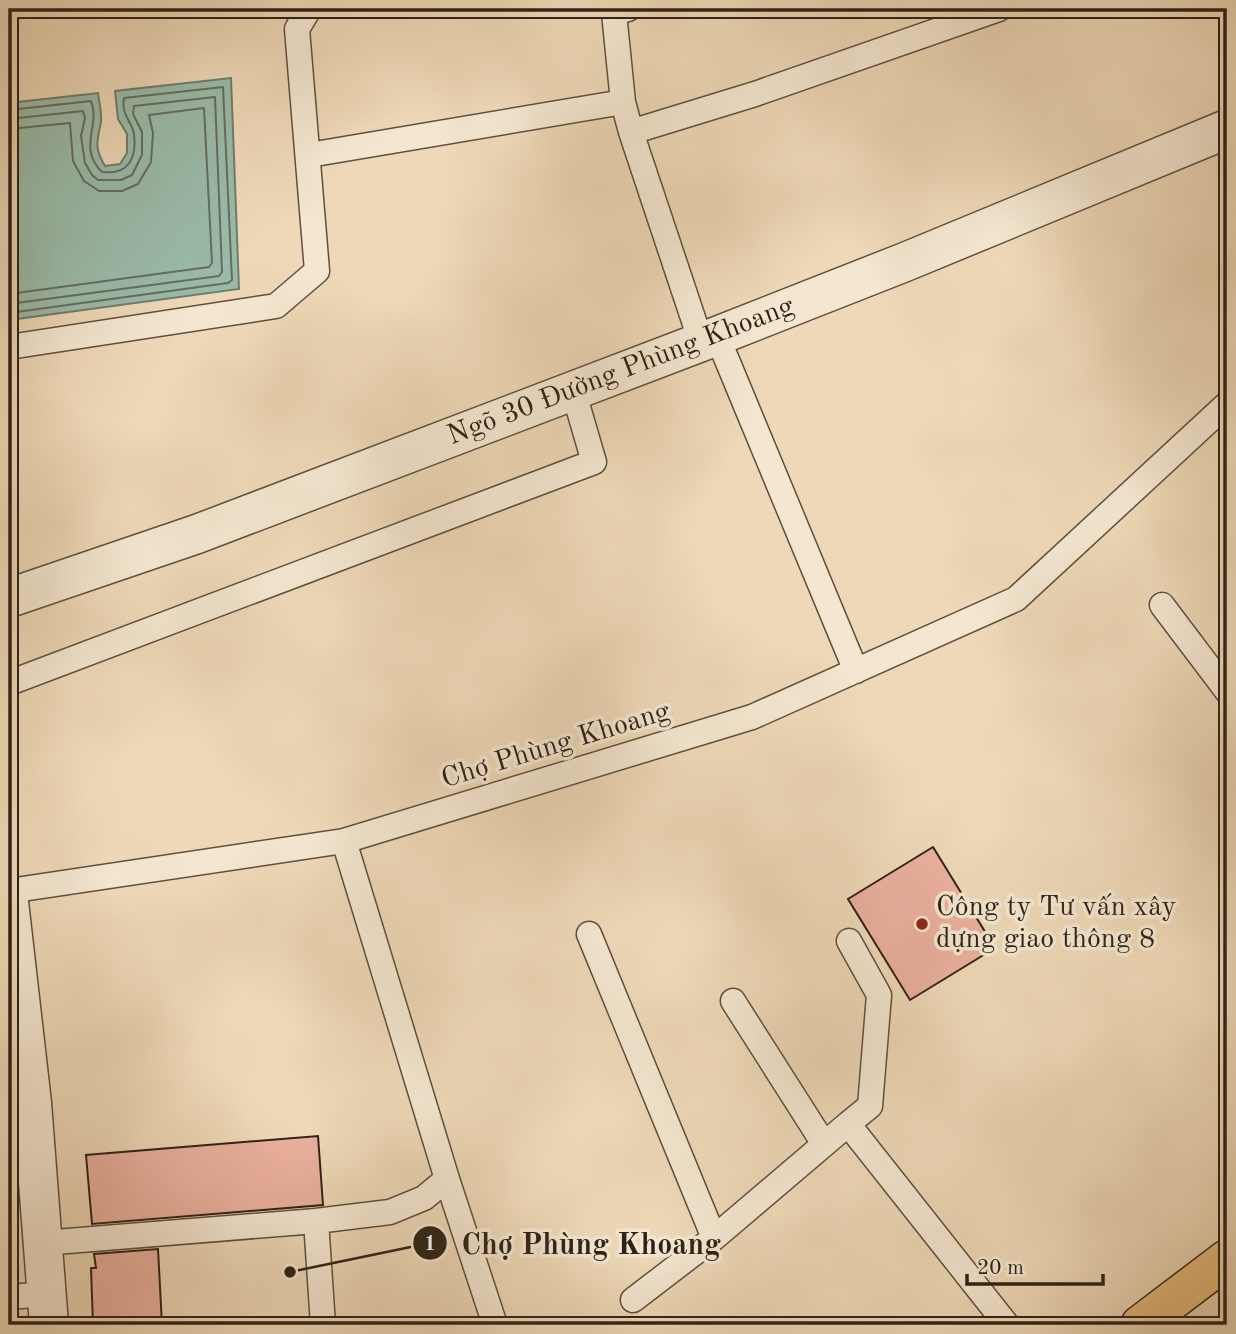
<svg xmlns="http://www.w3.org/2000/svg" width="1236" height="1334" viewBox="0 0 1236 1334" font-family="'Old Standard TT',serif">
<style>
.water{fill:#9abbaa;stroke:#6f7e6f;stroke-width:2}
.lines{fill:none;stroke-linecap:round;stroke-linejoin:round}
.shore{stroke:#646e60;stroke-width:2}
.building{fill:#eab09e;stroke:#2e2217;stroke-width:2}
.service-casing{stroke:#5e503f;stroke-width:27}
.minor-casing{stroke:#5e503f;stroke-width:41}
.tertiary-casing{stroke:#5e503f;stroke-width:41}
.trunk-casing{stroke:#2e2217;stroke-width:41}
.service{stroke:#f4e6d0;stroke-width:24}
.minor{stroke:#f4e6d0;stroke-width:38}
.tertiary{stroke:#f4e6d0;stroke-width:38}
.trunk{stroke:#e7bc7c;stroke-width:38}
.poi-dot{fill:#8f2418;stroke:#f4e6d0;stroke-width:2.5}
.labels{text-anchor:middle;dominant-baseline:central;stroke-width:7;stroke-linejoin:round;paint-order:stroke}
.street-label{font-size:28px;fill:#2e2217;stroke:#f4e6d0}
.poi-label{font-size:28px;fill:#2e2217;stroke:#f4e6d0;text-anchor:start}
.leader{fill:none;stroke:#2e2217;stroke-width:2.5}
.callout-dot{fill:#2e2217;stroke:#f4e6d0;stroke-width:2.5}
.mark-label{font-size:21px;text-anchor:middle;font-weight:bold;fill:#fff}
.callout-label{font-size:30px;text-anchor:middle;font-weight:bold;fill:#2e2217;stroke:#f4e6d0;stroke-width:7;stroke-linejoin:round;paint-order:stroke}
</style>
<rect width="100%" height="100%" fill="#eed8b7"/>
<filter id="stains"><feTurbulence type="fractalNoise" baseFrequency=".00286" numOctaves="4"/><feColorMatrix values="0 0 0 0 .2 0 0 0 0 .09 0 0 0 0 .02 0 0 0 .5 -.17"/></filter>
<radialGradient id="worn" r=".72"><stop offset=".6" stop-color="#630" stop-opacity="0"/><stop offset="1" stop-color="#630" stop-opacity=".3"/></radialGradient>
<!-- water -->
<path class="water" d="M 231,78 L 239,289 L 9,320 L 9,103 L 98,93 C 99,102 102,113 101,122 C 97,141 94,148 105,166 L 120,164 L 127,153 L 127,134 L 118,119 L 115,91 Z"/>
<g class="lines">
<!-- shore -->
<path class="shore" d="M 9,110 L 91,101 C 101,125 77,148 102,172 C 128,175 137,159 134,134 C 131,119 121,116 124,98 L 223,87 L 232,280 L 228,283 L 9,313
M 9,119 L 83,111 L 85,118 L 81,136 L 85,163 L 92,175 L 98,180 L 121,180 L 132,175 L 142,155 L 142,132 L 133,114 L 134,106 L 215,97 L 222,272 L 219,276 L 9,304
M 9,129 L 70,123 L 73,161 L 84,181 L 99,191 L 122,191 L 138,184 L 151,162 L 153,133 L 149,115 L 204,108 L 212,263 L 209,267 L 9,294"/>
</g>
<!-- building -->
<path class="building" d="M 933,847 L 995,948 L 910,1000 L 848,899 Z
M 318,1136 L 323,1205 L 92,1224 L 86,1155 Z
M 158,1249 L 162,1325 L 93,1325 L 91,1268 L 96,1268 L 94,1254 Z"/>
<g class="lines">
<!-- service casing -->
<g class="service-casing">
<path id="service" d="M 628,9 L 614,13 L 623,102 L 631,132 L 701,342
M 631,132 L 755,94 L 999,9
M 309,155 L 623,102
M 717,336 L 856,671
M 9,347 L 276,306 L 317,271 L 297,29 L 309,9
M 1162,605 L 1227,691
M 9,683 L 594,462 L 573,390
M 344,841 L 447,1179 L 495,1325
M 9,891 L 344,841 L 752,717 L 1016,599 L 1227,404
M 589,934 L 714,1238
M 733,1001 L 824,1144
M 848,1124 L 870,1106 L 879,995 L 849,941
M 316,1221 L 390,1212 L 424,1198 L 447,1179
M 43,1243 L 316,1221 L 323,1325
M 9,1297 L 47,1294
M 633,1300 L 714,1238 L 848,1124 L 1007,1325"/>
</g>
<!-- minor casing -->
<g class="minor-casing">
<path id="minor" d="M 9,598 L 197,534 L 717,336 L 905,262 L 1227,129"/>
</g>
<!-- tertiary casing -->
<g class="tertiary-casing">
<path id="tertiary" d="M 9,902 L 32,1103 L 49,1325"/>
</g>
<!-- trunk casing -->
<g class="trunk-casing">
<path id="trunk" d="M 1140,1325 L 1227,1259"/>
</g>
<!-- service -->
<use href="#service" class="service"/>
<!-- minor -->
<use href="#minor" class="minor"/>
<!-- tertiary -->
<use href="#tertiary" class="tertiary"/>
<!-- trunk -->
<use href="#trunk" class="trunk"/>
</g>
<!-- markers -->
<circle class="poi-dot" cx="922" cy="924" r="7"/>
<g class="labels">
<!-- street labels -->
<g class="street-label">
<text transform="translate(621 372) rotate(-21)">Ngõ 30 Đường Phùng Khoang</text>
<text transform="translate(556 746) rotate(-17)">Chợ Phùng Khoang</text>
</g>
<!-- poi labels -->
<g class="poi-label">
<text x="936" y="908">Công ty Tư vấn xây<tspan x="936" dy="32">dựng giao thông 8</tspan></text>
</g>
</g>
<!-- callouts -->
<path class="leader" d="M290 1272L430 1243"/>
<g class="callout-dot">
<circle cx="290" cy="1272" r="7"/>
<circle cx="430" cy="1243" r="18"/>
</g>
<g class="mark-label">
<text x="430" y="1250">1</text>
</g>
<g class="callout-label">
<text x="591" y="1254">Chợ Phùng Khoang</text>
</g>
<!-- margin -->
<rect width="1236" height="1334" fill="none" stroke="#eed8b7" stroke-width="35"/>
<rect x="10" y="10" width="1215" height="1313" fill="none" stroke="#2e2217" stroke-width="3.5"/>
<rect x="18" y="18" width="1201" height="1299" fill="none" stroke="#2e2217" stroke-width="2"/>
<!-- scale -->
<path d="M967 1274v10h136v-10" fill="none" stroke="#2e2217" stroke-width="3.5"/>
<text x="977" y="1274" font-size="21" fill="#2e2217" stroke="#f4e6d0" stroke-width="5" paint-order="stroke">20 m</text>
<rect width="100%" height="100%" filter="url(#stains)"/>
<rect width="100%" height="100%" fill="url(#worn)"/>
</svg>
